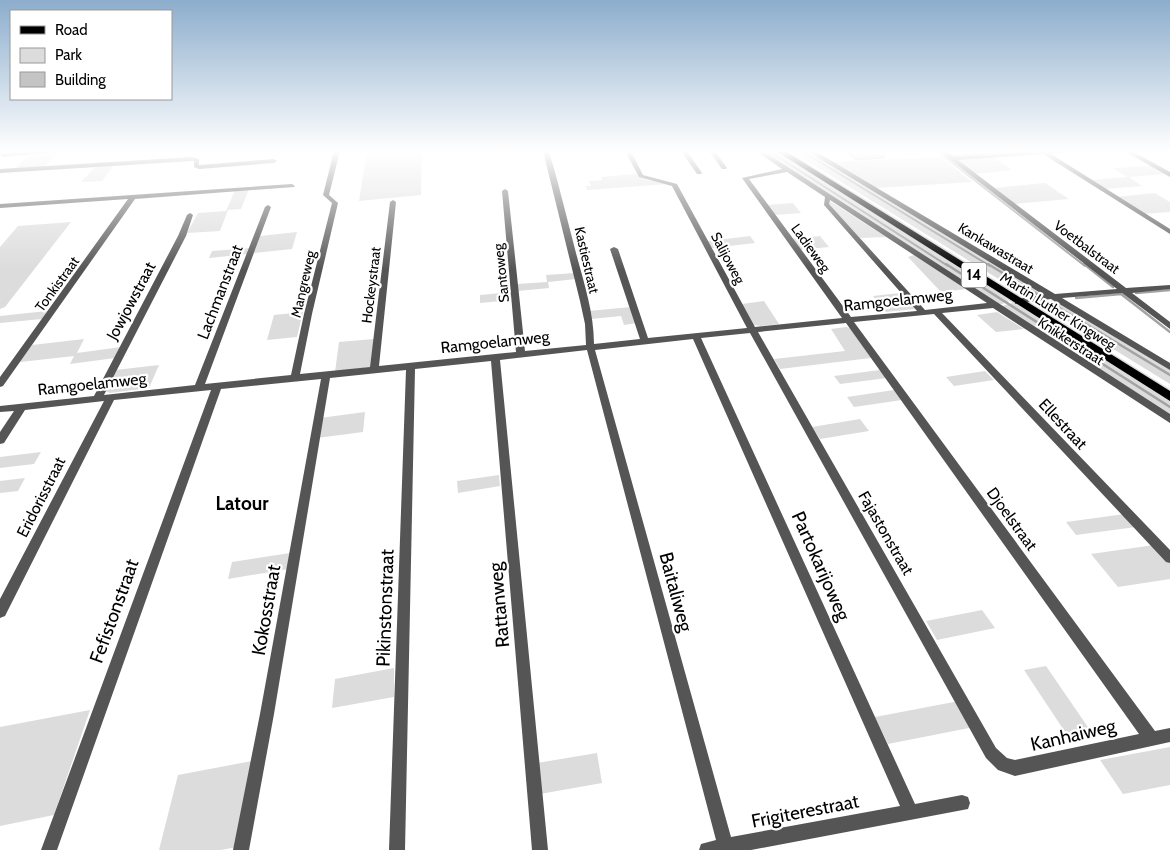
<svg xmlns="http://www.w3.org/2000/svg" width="1170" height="850" viewBox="0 0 1170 850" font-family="Cabin,sans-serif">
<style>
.green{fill:#dcdcdc}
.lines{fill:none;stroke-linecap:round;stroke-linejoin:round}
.stream-far1{stroke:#a3a3a3;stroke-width:2}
.stream{stroke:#a3a3a3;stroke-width:2.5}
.building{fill:#c4c4c4;stroke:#999}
.primary-casing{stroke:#dbdbdb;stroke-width:3}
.street{fill:#555;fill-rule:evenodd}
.primary{fill:#000;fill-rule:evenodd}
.labels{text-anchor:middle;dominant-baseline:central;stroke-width:4.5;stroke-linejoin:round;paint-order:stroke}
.far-street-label{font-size:14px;fill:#000;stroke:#fff}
.shield{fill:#fff;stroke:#4c4c4c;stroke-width:1}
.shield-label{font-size:15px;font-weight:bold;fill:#000}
.street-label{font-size:16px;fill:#000;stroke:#fff}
.quarter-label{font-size:19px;font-weight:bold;fill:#000;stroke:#fff}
.near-street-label{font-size:19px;fill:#000;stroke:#fff}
</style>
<rect width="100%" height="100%" fill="#fff"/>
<!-- green -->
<path class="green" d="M 367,151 L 422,151 L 421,195 L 359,201 Z
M 762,151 L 776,151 L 1002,294 L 1009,302 L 998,305 Z
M 791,151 L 807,151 L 1045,294 L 1044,296 L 1037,297 L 1023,294 Z
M 58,153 L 44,168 L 14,169 L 29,155 Z
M 941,157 L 972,182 L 876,188 L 832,162 Z
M 993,157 L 1012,170 L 974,174 L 957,160 Z
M 114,165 L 102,181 L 81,182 L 95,167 Z
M 1150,166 L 1165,174 L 1129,177 L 1142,186 L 1104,189 L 1091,180 L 1127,177 L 1113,168 Z
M 636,174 L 643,179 L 668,184 L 587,190 L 586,186 L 591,186 L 589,181 L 602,180 L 601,177 Z
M 1045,183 L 1069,199 L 1014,204 L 993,188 Z
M 249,189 L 241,209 L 228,210 L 220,231 L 187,233 L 198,213 L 226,211 L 235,190 Z
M 1155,193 L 1170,202 L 1170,212 L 1142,214 L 1115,197 Z
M 830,201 L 886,237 L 860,238 L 828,204 Z
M 793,203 L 801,213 L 774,215 L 766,205 Z
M 71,222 L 5,307 L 0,309 L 0,247 L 18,226 Z
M 297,232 L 292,249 L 254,253 L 260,236 Z
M 750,236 L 755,243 L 712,248 L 708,241 Z
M 820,236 L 829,247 L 798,250 L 790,239 Z
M 251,248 L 248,254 L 209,258 L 212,251 Z
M 914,255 L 966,289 L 941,292 L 908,257 Z
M 575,273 L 576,279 L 548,282 L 549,288 L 518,291 L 517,284 L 547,282 L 546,275 Z
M 512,292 L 514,300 L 480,303 L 480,295 Z
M 900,293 L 915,309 L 886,312 L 873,296 Z
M 1053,300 L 1170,369 L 1170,384 L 1048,309 L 1045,305 L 1045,302 Z
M 764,301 L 779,324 L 761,326 L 753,325 L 742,304 Z
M 1012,303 L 1021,306 L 1170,400 L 1170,416 L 1095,367 L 1097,365 L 1067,346 L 1059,344 L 1002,306 Z
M 631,307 L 637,323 L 624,325 L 621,316 L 591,319 L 589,311 Z
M 47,311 L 42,319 L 0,323 L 0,316 Z
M 303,312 L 297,337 L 267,340 L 274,315 Z
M 997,312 L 1024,329 L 996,332 L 977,315 Z
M 846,327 L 850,328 L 871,358 L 780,369 L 774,359 L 845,351 L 831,329 Z
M 84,339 L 77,353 L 121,347 L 115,358 L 70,364 L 74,356 L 20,362 L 32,345 Z
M 374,339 L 370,367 L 335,372 L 339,342 Z
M 159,365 L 149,388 L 110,393 L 105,391 L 115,370 Z
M 880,370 L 887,378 L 840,384 L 834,376 Z
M 985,371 L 994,380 L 954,386 L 946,377 Z
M 894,390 L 902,400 L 854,407 L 847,397 Z
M 365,412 L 363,432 L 317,438 L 320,418 Z
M 860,419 L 869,431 L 820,439 L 812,427 Z
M 41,452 L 34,464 L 0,468 L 0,457 Z
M 499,475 L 500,486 L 458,493 L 457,481 Z
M 25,478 L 18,491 L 0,493 L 0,481 Z
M 1125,514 L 1136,527 L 1076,535 L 1066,522 Z
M 1154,545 L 1170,563 L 1170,579 L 1118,587 L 1091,554 Z
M 290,553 L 288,569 L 228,579 L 232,562 Z
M 982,610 L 995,628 L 937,640 L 926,621 Z
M 1046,666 L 1094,736 L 1071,741 L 1024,670 Z
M 394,668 L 394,697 L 332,708 L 335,679 Z
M 959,701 L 974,727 L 888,744 L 875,717 Z
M 90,710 L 54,815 L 0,826 L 0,727 Z
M 1170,747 L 1170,785 L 1123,794 L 1100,760 Z
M 597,753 L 602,783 L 540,794 L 537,763 Z
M 252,761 L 237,847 L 221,850 L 159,850 L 178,775 Z"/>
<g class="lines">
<!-- stream-far1 -->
<path class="stream-far1" d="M 769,151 L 948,266
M 802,151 L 990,266
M 937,151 L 1085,266
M 954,156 L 1021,151"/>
<!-- stream -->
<path class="stream" d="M 946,264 L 1170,407
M 988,264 L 1037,294
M 1084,264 L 1113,287
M 1136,293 L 1170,290
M 1076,298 L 1121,294 L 1170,332
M 1051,303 L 1170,375"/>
</g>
<!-- building -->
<path class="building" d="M 844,151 L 884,151 L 884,158 L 856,160 Z"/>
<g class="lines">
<!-- primary casing -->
<g class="primary-casing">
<path id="primary" d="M 776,151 L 785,151 L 1170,391 L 1170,401 Z"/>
</g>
<!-- street -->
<path class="street" d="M 34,151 L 69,151 L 3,157 L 0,155 L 3,153 Z
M 334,151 L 340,151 L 329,195 L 338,203 L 312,314 L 300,374 L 370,367 L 390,202 L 393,200 L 396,202 L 379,366 L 516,352 L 502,191 L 505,189 L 508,191 L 525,351 L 586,345 L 585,324 L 580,301 L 543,151 L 549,151 C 559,185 567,219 576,253 C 584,283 594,313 594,344 L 640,339 L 610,249 L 614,247 L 618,249 L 648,338 L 747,328 L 672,186 L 639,177 L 625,151 L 631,151 L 643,175 L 677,184 L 755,327 L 842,318 L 742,178 L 782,169 L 756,151 L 763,151 L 1170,414 L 1170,423 L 993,308 L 942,313 L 1170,550 L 1170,563 L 1166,562 L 934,314 L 854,322 L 1155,731 L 1170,728 L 1170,742 L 1015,776 L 998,770 L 986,758 L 750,333 L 701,338 L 915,804 L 962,795 L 968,797 L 970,803 L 968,809 L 751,850 L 699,850 L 701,844 L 716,840 L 587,350 L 500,360 L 548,850 L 532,850 L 491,361 L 415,369 L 405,850 L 389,850 L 406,370 L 330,378 L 274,714 L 249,850 L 233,850 L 260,714 L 321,379 L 221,389 L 57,850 L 41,850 L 211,390 L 114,400 L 5,616 L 0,618 L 0,599 L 104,401 L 25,410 L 4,443 L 0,444 L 0,432 L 14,411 L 0,412 L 0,406 L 94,396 L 178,236 L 187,215 L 190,213 L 193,215 L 186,236 L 104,395 L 195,385 L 265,207 L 268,205 L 271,207 L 205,384 L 291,375 L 304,314 L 332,203 L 323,195 ZM 787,172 L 825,197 L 824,205 L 917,311 L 851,317 L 749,179 ZM 830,200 L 987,303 L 925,310 L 829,204 ZM 846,323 L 1139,734 L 1015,760 L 1007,758 L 996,748 L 758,332 ZM 693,339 L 900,806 L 731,837 L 595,350 Z
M 681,151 L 687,151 L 702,173 L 701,174 L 697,174 Z
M 709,151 L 715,151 L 727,168 L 726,169 L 722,169 Z
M 807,151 L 815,151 L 1055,294 L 1117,289 L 939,151 L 946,151 L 954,157 L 1038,151 L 1071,151 L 1051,154 L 1170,229 L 1170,234 L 1043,154 L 958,160 L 1126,288 L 1170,285 L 1170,289 L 1132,293 L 1170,322 L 1170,329 L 1122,293 L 1062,298 L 1170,363 L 1170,370 L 1051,299 L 1015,304 L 1015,300 L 1027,297 L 1044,295 Z
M 1124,151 L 1132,151 L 1170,172 L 1170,177 Z
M 192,157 L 199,159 L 199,165 L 274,159 L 277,161 L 274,163 L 199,169 L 194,167 L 194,161 L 192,161 L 0,173 L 0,169 Z
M 292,184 L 295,186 L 294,187 L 135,199 L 3,386 L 0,387 L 0,377 L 128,199 L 0,208 L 0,204 Z"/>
<!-- primary -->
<use href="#primary" class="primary"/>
</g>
<!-- sky -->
<linearGradient id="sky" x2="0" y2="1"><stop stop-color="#8cadcc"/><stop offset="0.56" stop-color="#fff"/><stop offset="1" stop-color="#fff" stop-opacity="0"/></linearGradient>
<rect width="1170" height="270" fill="url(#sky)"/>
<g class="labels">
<!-- far-street labels -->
<g class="far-street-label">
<text transform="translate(1087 247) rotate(37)">Voetbalstraat</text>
<text transform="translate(811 248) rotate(54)">Ladieweg</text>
<text transform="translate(996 248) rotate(31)">Kankawastraat</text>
<text transform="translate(728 258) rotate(62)">Salijoweg</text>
<text transform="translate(587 260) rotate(77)">Kastiestraat</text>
<text transform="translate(501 273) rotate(-96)">Santoweg</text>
<text transform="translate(57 284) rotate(-54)">Tonkistraat</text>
<text transform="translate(303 284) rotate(-77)">Mangreweg</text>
<text transform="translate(371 285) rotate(-83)">Hockeystraat</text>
<text transform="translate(1058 311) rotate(32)">Martin Luther Kingweg</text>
<text transform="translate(1071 341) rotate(33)">Knikkerstraat</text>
</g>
<!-- shield labels -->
<rect class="shield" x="961.5" y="262.5" width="25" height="25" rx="4"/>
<g class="shield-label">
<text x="974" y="275">14</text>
</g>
<!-- street labels -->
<g class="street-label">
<text transform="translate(220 292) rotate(-69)">Lachmanstraat</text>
<text transform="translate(898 300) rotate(-6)">Ramgoelamweg</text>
<text transform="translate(131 301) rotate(-62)">Jowjowstraat</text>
<text transform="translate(495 342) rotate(-6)">Ramgoelamweg</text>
<text transform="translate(92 384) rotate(-6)">Ramgoelamweg</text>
<text transform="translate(1063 424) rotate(47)">Ellestraat</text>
<text transform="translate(41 497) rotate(-63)">Eridorisstraat</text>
<text transform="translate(1012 519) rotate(54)">Djoelstraat</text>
<text transform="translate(886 533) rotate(60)">Fajastonstraat</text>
</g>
<!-- quarter labels -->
<g class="quarter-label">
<text x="242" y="503">Latour</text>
</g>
<!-- near-street labels -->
<g class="near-street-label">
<text transform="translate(821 566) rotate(66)">Partokarijoweg</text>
<text transform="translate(676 592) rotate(75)">Baitaliweg</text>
<text transform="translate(499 605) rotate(-95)">Rattanweg</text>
<text transform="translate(385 608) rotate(-88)">Pikinstonstraat</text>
<text transform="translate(266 610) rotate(-80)">Kokosstraat</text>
<text transform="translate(114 611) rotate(-70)">Fefistonstraat</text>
<text transform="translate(1073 735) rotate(-13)">Kanhaiweg</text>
<text transform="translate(805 811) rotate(-11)">Frigiterestraat</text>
</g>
</g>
<!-- legend -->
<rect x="10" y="10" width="162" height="90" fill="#ffffff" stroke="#999999"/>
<rect x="20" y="26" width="25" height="8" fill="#000000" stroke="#999999"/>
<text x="55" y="35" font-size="15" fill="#000000">Road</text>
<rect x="20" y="48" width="25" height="15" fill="#dcdcdc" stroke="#999999"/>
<text x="55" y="60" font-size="15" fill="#000000">Park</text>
<rect x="20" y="72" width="25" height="15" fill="#c4c4c4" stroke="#999999"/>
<text x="55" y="85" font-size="15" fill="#000000">Building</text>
</svg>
